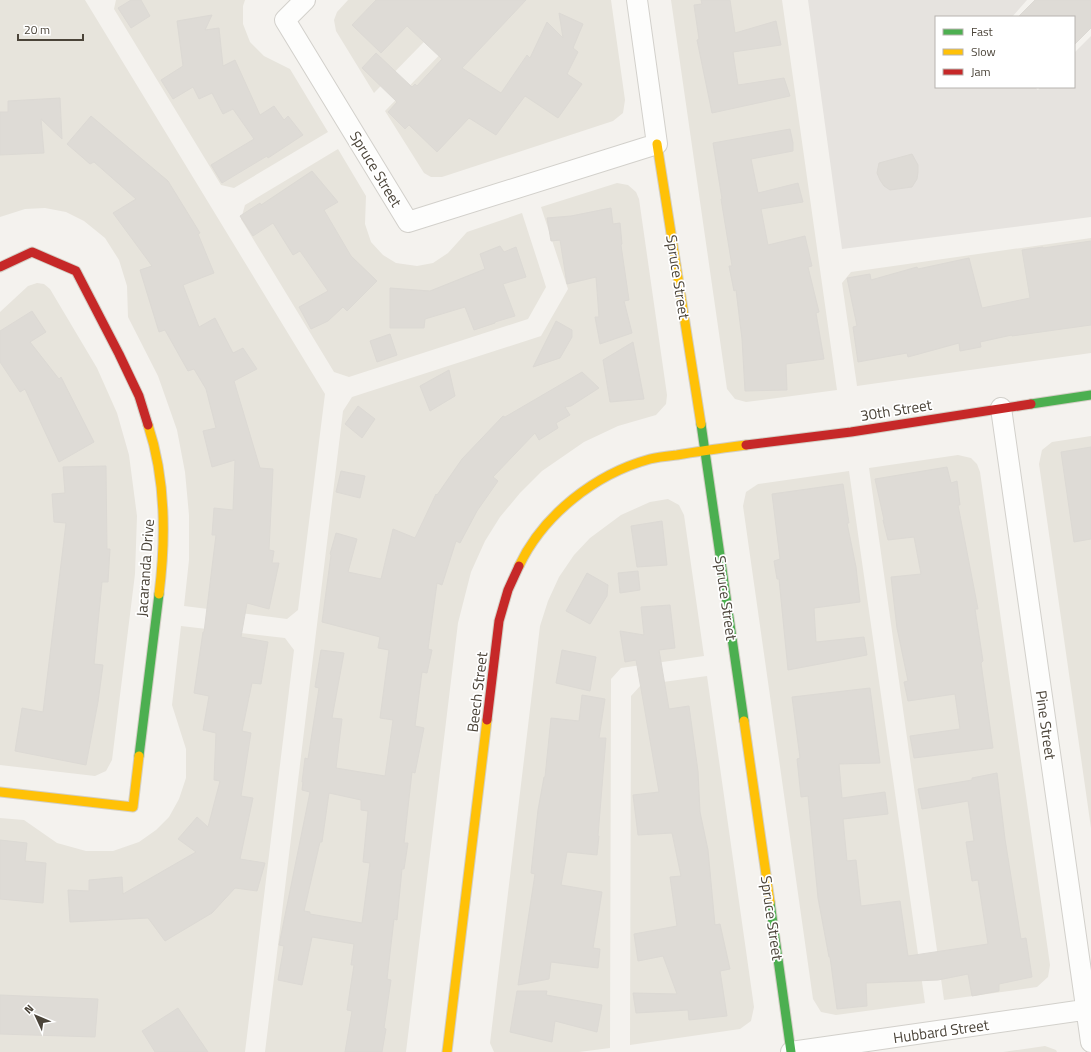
<svg xmlns="http://www.w3.org/2000/svg" width="1091" height="1052" viewBox="0 0 1091 1052" font-family="'Titillium Web',sans-serif">
<style>
.residential{fill:#e7e4dc}
.parking{fill:#e6e3df}
.building{fill:#dedbd6;stroke:#dcd9d4;fill-rule:evenodd}
.lines{fill:none;stroke-linecap:round;stroke-linejoin:round}
.street-casing{stroke:#d2d0cb;stroke-width:22}
.fast-casing{stroke:#d3cfc5;stroke-width:11}
.slow-casing{stroke:#d3cfc5;stroke-width:11}
.jam-casing{stroke:#d3cfc5;stroke-width:11}
.street{stroke:#fdfdfc;stroke-width:20}
.fast{stroke:#4caf50;stroke-width:9}
.slow{stroke:#ffc107;stroke-width:9}
.jam{stroke:#c62828;stroke-width:9}
.labels{text-anchor:middle;dominant-baseline:central;stroke-width:3.5;stroke-linejoin:round;paint-order:stroke}
.street-label{font-size:15px;fill:#4b4439;stroke:#fff}
</style>
<rect width="100%" height="100%" fill="#f4f2ee"/>
<!-- residential -->
<path class="residential" d="M 0,0 L 85,0 L 325,394 L 298,610 L 287,619 L 184,606 L 189,560 L 189,515 L 185,472 L 177,430 L 158,376 L 128,317 L 127,286 L 119,260 L 105,238 L 84,221 L 66,212 L 45,208 L 25,209 L 0,217 Z
M 116,0 L 245,0 L 243,6 L 243,24 L 250,42 L 264,56 L 290,69 L 328,132 L 234,188 L 221,185 L 114,9 Z
M 348,0 L 465,0 L 374,93 L 336,31 L 334,20 L 337,12 Z
M 493,0 L 611,0 L 625,100 L 623,113 L 613,121 L 442,177 L 431,177 L 424,173 L 385,111 Z
M 671,0 L 782,0 L 837,390 L 746,402 L 735,399 L 727,389 Z
M 338,149 L 366,196 L 365,224 L 371,242 L 383,255 L 396,263 L 417,266 L 433,263 L 448,253 L 467,232 L 522,213 L 546,287 L 528,319 L 349,377 L 334,372 L 241,219 L 245,205 Z
M 617,183 L 628,185 L 636,192 L 639,199 L 667,395 L 666,404 L 656,415 L 618,426 L 584,442 L 542,471 L 520,493 L 500,517 L 485,541 L 471,572 L 458,623 L 406,1052 L 265,1052 L 343,411 L 352,397 L 541,336 L 568,289 L 541,207 Z
M 1091,238 L 1091,353 L 857,386 L 842,283 L 851,272 Z
M 37,283 L 44,284 L 50,289 L 97,368 L 117,413 L 129,455 L 137,516 L 135,574 L 112,760 L 106,771 L 95,776 L 0,765 L 0,312 L 28,286 Z
M 1091,436 L 1091,828 L 1039,464 L 1042,450 L 1052,442 Z
M 958,455 L 971,458 L 977,464 L 980,472 L 1050,965 L 1048,977 L 1037,987 L 944,1000 L 869,468 Z
M 849,471 L 925,1003 L 836,1015 L 821,1012 L 813,999 L 743,506 L 746,492 L 758,484 Z
M 668,499 L 679,505 L 684,515 L 704,656 L 621,668 L 611,679 L 610,1048 L 579,1052 L 494,1052 L 490,1043 L 540,626 L 548,601 L 559,577 L 574,555 L 590,538 L 621,515 L 650,502 Z
M 181,626 L 285,638 L 294,650 L 245,1052 L 0,1052 L 0,818 L 24,820 L 57,843 L 86,851 L 113,851 L 139,842 L 156,830 L 169,817 L 179,799 L 186,778 L 186,749 L 172,705 Z
M 707,676 L 754,1007 L 751,1021 L 740,1029 L 630,1045 L 631,696 L 641,685 Z
M 1045,1046 L 1056,1050 L 1057,1052 L 1003,1052 Z"/>
<!-- parking -->
<path class="parking" d="M 808,0 L 1027,0 L 1012,17 L 936,17 L 936,87 L 1035,87 L 1038,90 L 1040,87 L 1074,87 L 1074,53 L 1091,36 L 1091,217 L 842,249 Z"/>
<!-- building -->
<path class="building" d="M 131,0 L 141,0 L 150,16 L 131,28 L 118,8 Z
M 376,0 L 526,0 L 462,68 L 501,93 L 527,55 L 530,58 L 547,22 L 563,38 L 559,13 L 583,24 L 573,48 L 578,52 L 567,74 L 582,84 L 558,118 L 525,96 L 496,135 L 469,118 L 437,152 L 409,125 L 405,129 L 388,112 L 397,102 L 362,68 L 376,53 L 412,87 L 415,84 L 417,86 L 442,59 L 407,26 L 381,53 L 352,25 Z
M 701,0 L 730,0 L 735,33 L 776,21 L 781,45 L 733,52 L 738,85 L 784,78 L 790,96 L 712,113 L 697,40 L 699,39 L 694,5 L 702,4 Z
M 1035,0 L 1091,0 L 1091,28 L 1074,45 L 1074,17 L 1018,17 Z
M 212,15 L 205,30 L 219,28 L 223,66 L 235,60 L 260,115 L 274,106 L 284,120 L 288,116 L 303,135 L 268,158 L 267,156 L 222,183 L 211,165 L 254,139 L 233,109 L 223,114 L 212,93 L 199,99 L 193,87 L 173,99 L 161,80 L 183,66 L 177,21 Z
M 60,98 L 62,139 L 41,119 L 44,153 L 0,155 L 0,112 L 8,112 L 8,101 Z
M 91,116 L 168,181 L 200,233 L 198,234 L 214,273 L 183,285 L 199,327 L 215,318 L 233,353 L 243,348 L 257,369 L 234,381 L 260,468 L 273,469 L 269,550 L 274,551 L 272,563 L 279,563 L 269,609 L 247,603 L 241,637 L 268,642 L 261,684 L 252,683 L 242,731 L 251,733 L 241,796 L 253,798 L 240,859 L 265,863 L 257,891 L 235,888 L 212,913 L 165,941 L 148,918 L 70,922 L 68,890 L 89,891 L 89,880 L 122,877 L 123,894 L 196,852 L 178,839 L 197,817 L 208,827 L 220,781 L 214,780 L 216,733 L 203,730 L 209,696 L 194,693 L 203,632 L 204,632 L 216,535 L 212,535 L 214,508 L 233,510 L 235,460 L 212,467 L 203,431 L 216,428 L 206,389 L 194,369 L 188,371 L 165,330 L 159,332 L 140,270 L 152,266 L 113,213 L 136,199 L 94,162 L 90,164 L 67,144 Z
M 790,129 L 793,143 L 793,151 L 751,159 L 758,193 L 798,183 L 803,202 L 761,209 L 768,245 L 805,236 L 812,266 L 808,267 L 819,312 L 816,313 L 824,359 L 786,364 L 787,390 L 745,391 L 742,339 L 736,290 L 734,291 L 729,266 L 732,266 L 721,199 L 722,199 L 713,143 Z
M 912,154 L 918,165 L 918,172 L 917,179 L 912,187 L 890,190 L 884,186 L 880,180 L 877,173 L 879,163 Z
M 312,171 L 338,202 L 324,210 L 351,256 L 377,281 L 347,311 L 343,307 L 328,321 L 311,329 L 299,307 L 328,291 L 300,251 L 293,255 L 273,223 L 253,236 L 240,216 L 260,203 L 261,205 Z
M 611,208 L 613,224 L 620,223 L 622,244 L 621,245 L 629,300 L 624,301 L 632,333 L 600,344 L 595,317 L 599,317 L 596,277 L 567,284 L 560,240 L 551,241 L 547,218 L 571,216 Z
M 1091,241 L 1091,325 L 1012,336 L 1012,335 L 980,342 L 981,347 L 960,351 L 959,343 L 908,357 L 907,353 L 858,362 L 853,327 L 857,326 L 847,278 L 870,274 L 871,280 L 917,267 L 918,269 L 969,258 L 982,308 L 1030,298 L 1022,250 L 1043,247 L 1043,248 Z
M 500,246 L 504,252 L 516,247 L 526,277 L 503,284 L 515,316 L 495,322 L 495,323 L 474,330 L 465,307 L 425,319 L 424,328 L 390,328 L 390,288 L 430,291 L 485,269 L 480,254 Z
M 32,311 L 46,332 L 30,342 L 59,379 L 61,377 L 94,442 L 59,462 L 25,389 L 20,392 L 0,362 L 0,331 Z
M 556,321 L 572,330 L 572,337 L 560,358 L 533,367 Z
M 390,334 L 397,355 L 377,362 L 370,341 Z
M 633,342 L 644,399 L 610,402 L 603,360 Z
M 449,370 L 455,396 L 430,411 L 420,386 Z
M 582,372 L 599,388 L 571,406 L 565,407 L 570,415 L 556,423 L 558,428 L 539,440 L 535,433 L 493,477 L 498,481 L 477,511 L 460,543 L 456,541 L 442,585 L 437,583 L 428,649 L 432,650 L 427,673 L 422,672 L 415,726 L 424,728 L 415,773 L 412,772 L 404,843 L 408,843 L 404,869 L 402,869 L 397,920 L 394,919 L 387,979 L 391,980 L 384,1028 L 386,1029 L 382,1052 L 345,1052 L 352,1011 L 347,1010 L 354,965 L 351,965 L 354,944 L 312,937 L 302,985 L 278,980 L 284,946 L 279,945 L 310,792 L 302,790 L 303,782 L 302,782 L 305,758 L 308,759 L 319,688 L 315,687 L 321,650 L 344,653 L 332,718 L 342,719 L 336,768 L 385,776 L 393,720 L 380,718 L 389,650 L 378,648 L 380,637 L 322,622 L 331,555 L 330,554 L 336,533 L 357,539 L 348,572 L 381,579 L 393,529 L 415,538 L 436,494 L 437,495 L 462,459 L 503,416 L 505,417 ZM 329,793 L 361,800 L 361,810 L 368,811 L 363,862 L 370,863 L 362,923 L 310,914 L 310,912 L 304,911 L 320,842 L 322,842 Z
M 358,406 L 375,419 L 362,438 L 345,424 Z
M 1091,447 L 1091,539 L 1074,542 L 1061,452 Z
M 106,466 L 107,549 L 110,549 L 108,582 L 102,582 L 94,664 L 103,665 L 98,702 L 86,765 L 15,751 L 22,708 L 43,712 L 66,523 L 54,522 L 52,494 L 65,493 L 63,467 Z
M 947,467 L 951,483 L 957,481 L 960,505 L 958,505 L 978,609 L 975,609 L 983,661 L 981,663 L 993,748 L 914,758 L 910,736 L 960,729 L 955,694 L 908,701 L 904,682 L 908,681 L 897,628 L 891,577 L 921,574 L 914,537 L 888,540 L 883,520 L 884,520 L 875,479 Z
M 341,471 L 365,476 L 360,498 L 336,492 Z
M 843,484 L 849,523 L 847,523 L 856,567 L 860,602 L 814,608 L 816,642 L 864,637 L 867,655 L 788,670 L 779,579 L 777,579 L 774,561 L 780,559 L 772,494 Z
M 662,521 L 667,565 L 637,567 L 631,526 Z
M 638,571 L 640,590 L 620,593 L 618,573 Z
M 587,573 L 608,585 L 607,596 L 590,624 L 566,611 Z
M 670,605 L 675,648 L 659,650 L 669,709 L 689,706 L 698,771 L 700,812 L 708,850 L 715,925 L 720,924 L 730,969 L 720,971 L 727,1016 L 689,1020 L 688,1010 L 636,1013 L 633,993 L 677,994 L 663,956 L 638,961 L 634,934 L 677,926 L 670,877 L 681,876 L 672,833 L 638,835 L 633,795 L 659,792 L 636,660 L 625,662 L 620,631 L 644,635 L 641,607 Z
M 562,650 L 596,657 L 590,691 L 556,683 Z
M 870,688 L 880,763 L 839,764 L 842,798 L 885,792 L 888,814 L 843,819 L 847,861 L 856,860 L 861,906 L 900,901 L 908,956 L 988,944 L 978,880 L 972,881 L 966,842 L 974,841 L 968,801 L 922,809 L 918,789 L 972,780 L 972,778 L 997,773 L 1005,839 L 1021,939 L 1026,938 L 1032,977 L 999,984 L 999,991 L 972,996 L 968,974 L 938,980 L 866,983 L 867,1006 L 837,1009 L 830,957 L 829,957 L 818,898 L 808,796 L 801,797 L 797,759 L 800,758 L 792,697 Z
M 582,695 L 605,699 L 599,738 L 606,738 L 598,836 L 599,836 L 597,855 L 567,852 L 561,885 L 602,892 L 593,948 L 600,949 L 598,968 L 551,962 L 549,979 L 518,985 L 535,874 L 531,873 L 538,810 L 544,777 L 545,777 L 551,718 L 579,721 Z
M 0,840 L 27,843 L 25,861 L 46,863 L 43,903 L 0,899 Z
M 517,991 L 547,991 L 546,995 L 602,1005 L 597,1032 L 555,1021 L 552,1042 L 510,1032 Z
M 0,995 L 98,999 L 95,1037 L 0,1034 Z
M 178,1008 L 208,1052 L 155,1052 L 142,1031 Z"/>
<g class="lines">
<!-- street casing -->
<g class="street-casing">
<path id="street" d="M 305,0 L 285,20 L 408,222 L 657,144 L 637,0
M 1001,408 L 1091,1042
M 791,1052 L 1091,1009"/>
</g>
<!-- fast casing -->
<g class="fast-casing">
<path id="fast" d="M 1031,404 L 1091,395
M 701,424 L 744,721
M 139,756 L 159,594
M 770,902 L 791,1052"/>
</g>
<!-- slow casing -->
<g class="slow-casing">
<path id="slow" d="M 657,144 L 701,424
M 148,425 C 166,479 166,538 159,594
M 519,566 C 543,515 595,474 650,459 C 658,457 668,456 677,455 C 700,451 723,448 746,445
M 744,721 L 770,902
M 0,792 L 133,807 L 139,756
M 447,1052 L 487,720"/>
</g>
<!-- jam casing -->
<g class="jam-casing">
<path id="jam" d="M 0,267 L 32,252 L 76,271 L 119,354 L 139,396 L 148,425
M 746,445 L 851,432 L 1031,404
M 487,720 L 499,621 L 508,590 L 519,566"/>
</g>
<!-- street -->
<use href="#street" class="street"/>
<!-- fast -->
<use href="#fast" class="fast"/>
<!-- slow -->
<use href="#slow" class="slow"/>
<!-- jam -->
<use href="#jam" class="jam"/>
</g>
<g class="labels">
<!-- street labels -->
<g class="street-label">
<text transform="translate(376 169) rotate(59)">Spruce Street</text>
<text transform="translate(678 277) rotate(81)">Spruce Street</text>
<text transform="translate(896 410) rotate(-9)">30th Street</text>
<text transform="translate(145 568) rotate(-86)">Jacaranda Drive</text>
<text transform="translate(726 598) rotate(82)">Spruce Street</text>
<text transform="translate(477 692) rotate(-83)">Beech Street</text>
<text transform="translate(1046 725) rotate(82)">Pine Street</text>
<text transform="translate(772 918) rotate(82)">Spruce Street</text>
<text transform="translate(941 1031) rotate(-8)">Hubbard Street</text>
</g>
</g>
<!-- legend -->
<rect x="935" y="16" width="140" height="72" fill="#ffffff" stroke="#b7b4b0"/>
<rect x="943" y="29" width="20" height="6" fill="#4caf50" stroke="#b7b4b0"/>
<text x="971" y="36" font-size="12" fill="#4b4439">Fast</text>
<rect x="943" y="49" width="20" height="6" fill="#ffc107" stroke="#b7b4b0"/>
<text x="971" y="56" font-size="12" fill="#4b4439">Slow</text>
<rect x="943" y="69" width="20" height="6" fill="#c62828" stroke="#b7b4b0"/>
<text x="971" y="76" font-size="12" fill="#4b4439">Jam</text>
<!-- north arrow -->
<g transform="translate(36 1016) rotate(314)" stroke="#ffffff" stroke-width="3" paint-order="stroke">
<path d="M0-3L7 15L0 10L-7 15Z" fill="#4b4439"/>
<text y="-6" font-size="11" font-weight="bold" text-anchor="middle" fill="#4b4439">N</text>
</g>
<!-- scale -->
<path d="M18 34v6h65v-6" fill="none" stroke="#4b4439" stroke-width="2"/>
<text x="24" y="34" font-size="12" fill="#4b4439" stroke="#ffffff" stroke-width="3" paint-order="stroke">20 m</text>
</svg>
